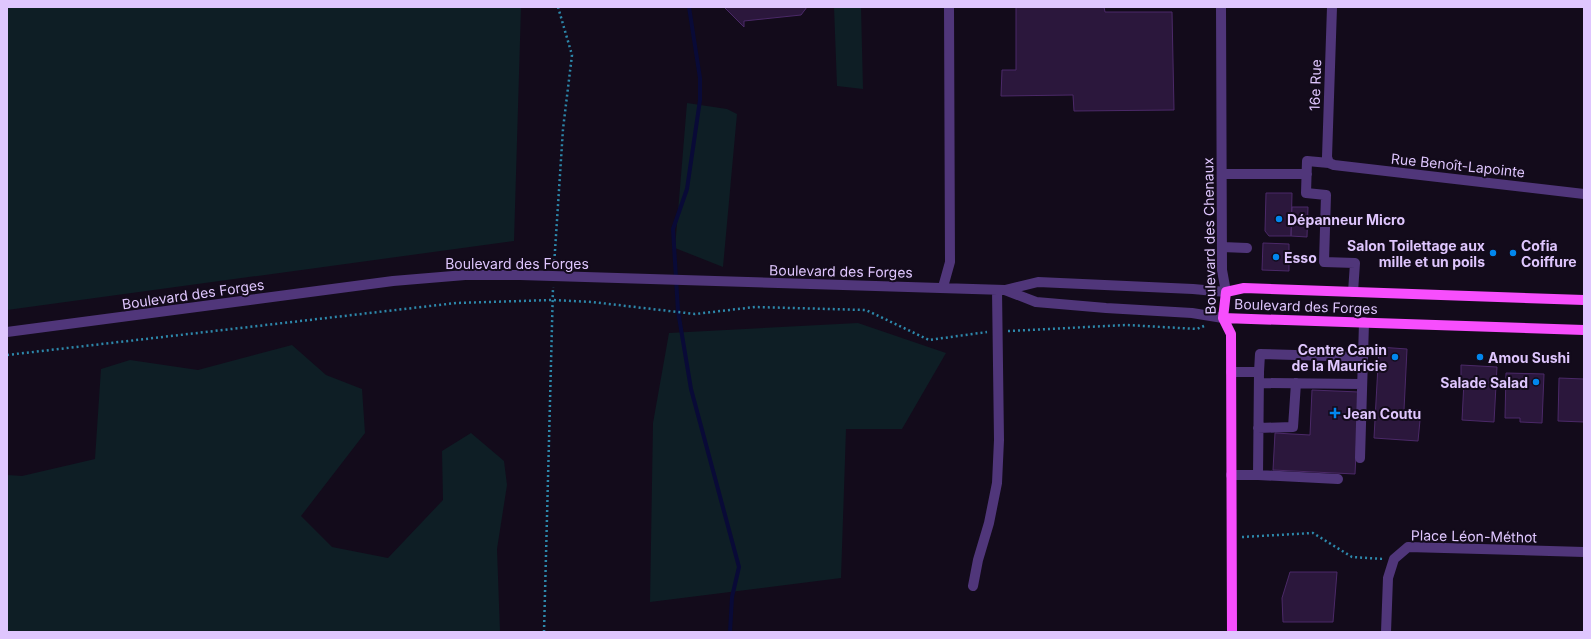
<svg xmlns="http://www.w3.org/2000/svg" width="1591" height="639" viewBox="0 0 1591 639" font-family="Inter,sans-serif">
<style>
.green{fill:#0e1e25}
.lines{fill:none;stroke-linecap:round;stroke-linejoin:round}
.stream{stroke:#090a37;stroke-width:4}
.building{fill:#2b173c;stroke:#4b2968}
.path{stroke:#2d88ab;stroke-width:2.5;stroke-dasharray:2 3;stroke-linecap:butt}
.minor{stroke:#50367a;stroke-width:10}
.major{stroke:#f74efd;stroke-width:10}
.poi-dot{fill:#0287ee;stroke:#130b1b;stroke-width:1.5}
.labels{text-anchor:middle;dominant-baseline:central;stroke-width:4;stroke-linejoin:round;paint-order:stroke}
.street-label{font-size:14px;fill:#dfc6fe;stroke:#130b1b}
.poi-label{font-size:14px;font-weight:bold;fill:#dfc6fe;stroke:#130b1b;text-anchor:start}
</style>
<rect width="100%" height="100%" fill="#130b1b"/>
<!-- green -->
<path class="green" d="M 7,7 L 521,7 L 514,241 L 7,310 Z
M 834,7 L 861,7 L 863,89 L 837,86 Z
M 687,103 L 727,109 L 737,114 L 723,267 L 675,248 Z
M 858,323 L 946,353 L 902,429 L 846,429 L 841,578 L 650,602 L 653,423 L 669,333 Z
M 292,345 L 326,375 L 362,389 L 365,433 L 301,516 L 332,547 L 388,558 L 443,500 L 442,451 L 471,433 L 504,461 L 507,485 L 497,549 L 500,632 L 7,632 L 7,475 L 22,476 L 95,459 L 101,369 L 130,360 L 198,370 Z"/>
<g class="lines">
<!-- stream -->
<path class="stream" d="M 689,7 L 700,78 L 700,100 L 687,189 L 673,229 L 678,311 L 691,389 L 739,567 L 732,597 L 730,632"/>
</g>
<!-- building -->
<path class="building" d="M 724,7 L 807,7 L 801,15 L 744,21 L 744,27 Z
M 1016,7 L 1104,7 L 1105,12 L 1172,12 L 1174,110 L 1074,111 L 1073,95 L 1001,96 L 1002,70 L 1016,70 Z
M 1266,193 L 1292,193 L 1291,236 L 1269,236 L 1265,231 Z
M 1292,207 L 1308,207 L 1307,237 L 1291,236 Z
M 1263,243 L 1289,244 L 1289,271 L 1262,270 Z
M 1379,347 L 1407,349 L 1404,410 L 1421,410 L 1418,441 L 1374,438 Z
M 1461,365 L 1497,367 L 1494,422 L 1462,420 L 1464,381 L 1461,379 Z
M 1506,373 L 1544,374 L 1542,423 L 1520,422 L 1520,418 L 1505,418 Z
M 1559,378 L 1584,379 L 1584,422 L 1558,421 Z
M 1312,390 L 1359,392 L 1355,474 L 1273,470 L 1275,433 L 1310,435 Z
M 1290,572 L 1337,572 L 1333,622 L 1283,622 L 1282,598 Z"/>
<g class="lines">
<!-- path -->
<path class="path" d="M 554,266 L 563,129 L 572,55 L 558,7
M 1008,331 L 1127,325 L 1197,329 L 1204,326
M 7,355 L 456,303 L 552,300 L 592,302 L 695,314 L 755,307 L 866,310 L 929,340 L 987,332
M 1242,537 L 1313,533 L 1352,557 L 1384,559
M 544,632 L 553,287"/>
<!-- minor -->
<path class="minor" d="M 1329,163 L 1327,157 L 1332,7
M 1222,174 L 1307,174
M 1222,247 L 1247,248
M 943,287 L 950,262 L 949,7
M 1005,290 L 1036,302 L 1106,308 L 1192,313 L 1223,318
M 1353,292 L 1355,263 L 1324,262 L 1326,195 L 1306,193 L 1307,161 L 1329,163 L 1334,165 L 1584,194
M 7,332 L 393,281 L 465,275 L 520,275 L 1005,290 L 1038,282 L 1193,289 L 1226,292 L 1222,270 L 1221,7
M 1231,372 L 1259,372 L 1258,475 L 1231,475
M 1259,372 L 1260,354 L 1363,357 L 1364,322
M 1259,383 L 1362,384
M 1258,428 L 1293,427 L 1296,383
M 1360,458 L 1363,357
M 1258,475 L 1338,479
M 973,586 L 978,560 L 989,523 L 997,483 L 999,440 L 997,290
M 1386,632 L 1388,578 L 1394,559 L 1408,547 L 1584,552"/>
<!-- major -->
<path class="major" d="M 1223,318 L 1584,330
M 1232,632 L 1231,334 L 1223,318 L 1226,292 L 1244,288 L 1584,300"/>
</g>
<!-- markers -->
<g class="poi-dot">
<circle cx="1279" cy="219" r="4"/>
<circle cx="1493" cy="253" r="4"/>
<circle cx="1513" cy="253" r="4"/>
<circle cx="1276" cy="257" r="4"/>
<circle cx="1395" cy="357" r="4"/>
<circle cx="1480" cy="357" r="4"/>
<circle cx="1536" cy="382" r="4"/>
<path d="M1333 407h4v4h4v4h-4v4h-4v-4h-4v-4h4z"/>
</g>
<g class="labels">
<!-- street labels -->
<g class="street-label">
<text transform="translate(1315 85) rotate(-88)">16e Rue</text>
<text transform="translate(1458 165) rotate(6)">Rue Benoît-Lapointe</text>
<text transform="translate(1209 236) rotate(-91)">Boulevard des Chenaux</text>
<text x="517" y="263">Boulevard des Forges</text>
<text transform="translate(841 271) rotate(1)">Boulevard des Forges</text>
<text transform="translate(193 294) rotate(-8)">Boulevard des Forges</text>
<text transform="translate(1306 306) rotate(2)">Boulevard des Forges</text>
<text transform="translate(1474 536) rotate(1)">Place Léon-Méthot</text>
</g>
<!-- poi labels -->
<g class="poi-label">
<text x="1287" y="219">Dépanneur Micro</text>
<text x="1485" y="245" text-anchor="end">Salon Toilettage aux<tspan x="1485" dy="16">mille et un poils</tspan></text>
<text x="1521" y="245">Cofia<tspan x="1521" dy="16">Coiffure</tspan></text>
<text x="1284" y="257">Esso</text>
<text x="1387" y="349" text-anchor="end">Centre Canin<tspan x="1387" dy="16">de la Mauricie</tspan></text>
<text x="1488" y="357">Amou Sushi</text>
<text x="1528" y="382" text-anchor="end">Salade Salad</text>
<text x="1343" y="413">Jean Coutu</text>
</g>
</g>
<!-- border -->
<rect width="1591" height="639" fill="none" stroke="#dfc6fe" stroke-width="16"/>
</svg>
